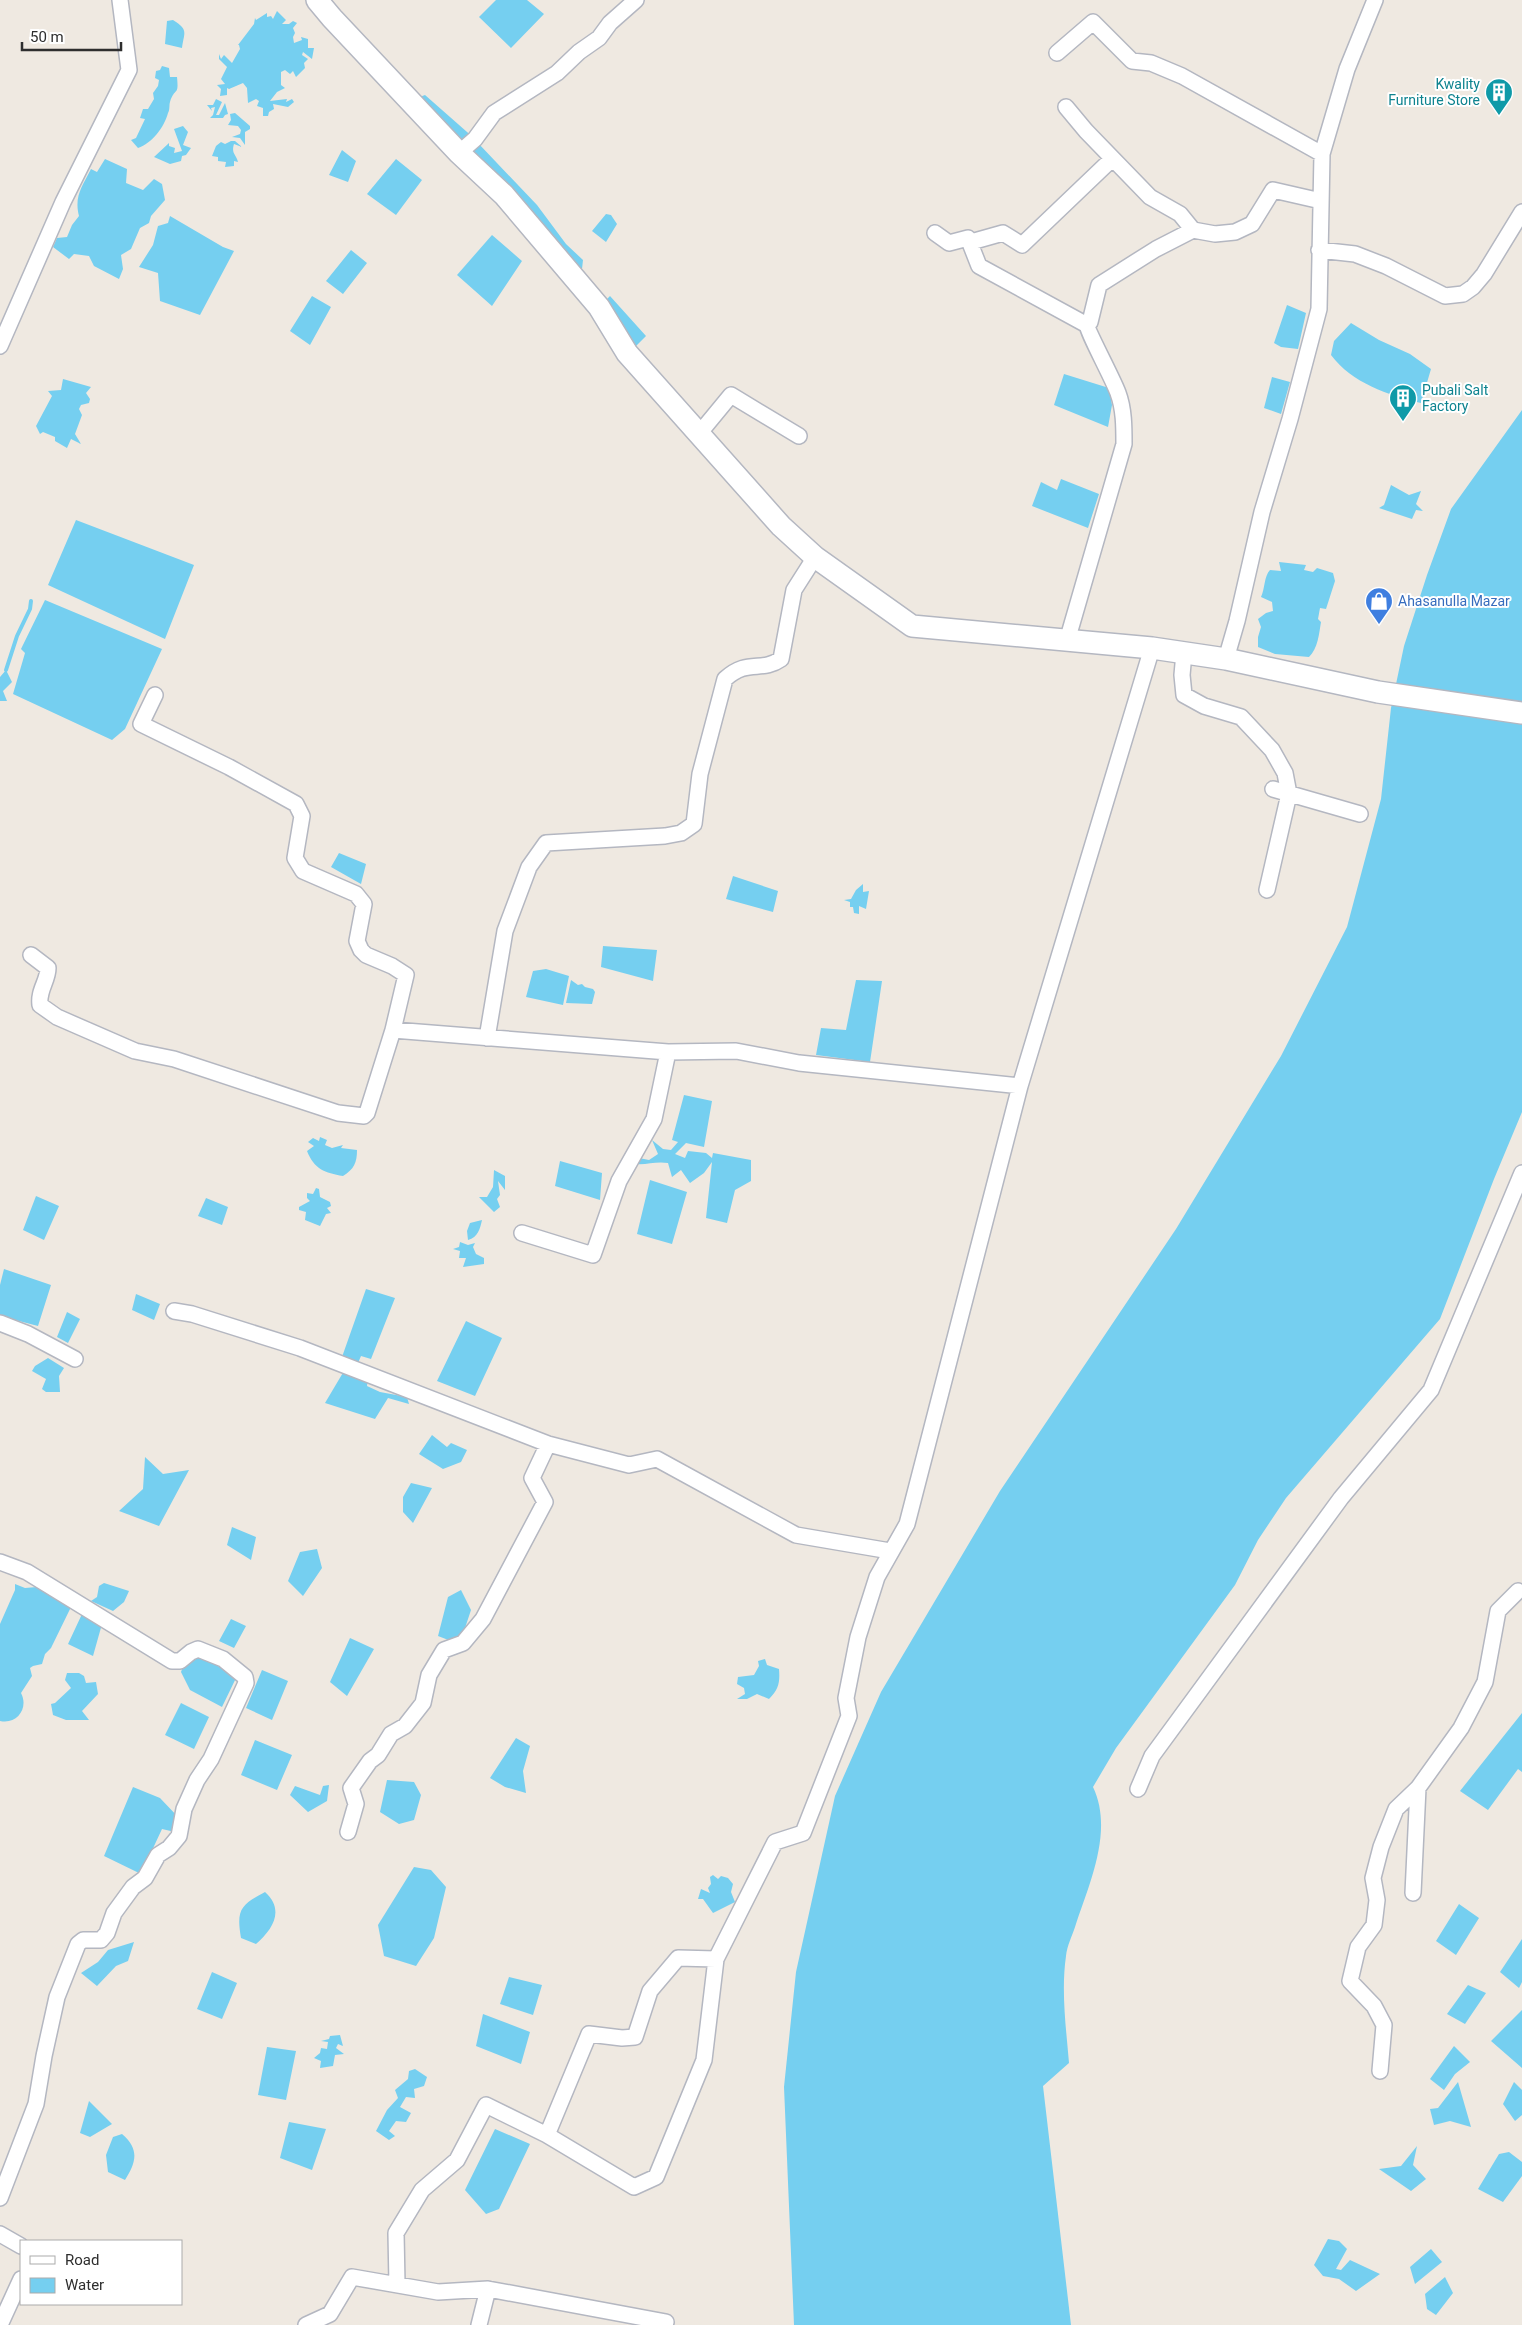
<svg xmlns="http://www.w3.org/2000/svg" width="1522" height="2325" viewBox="0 0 1522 2325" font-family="Roboto,sans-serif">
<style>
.water{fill:#75cff0}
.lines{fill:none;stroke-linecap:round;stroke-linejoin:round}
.stream{stroke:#75cff0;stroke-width:4}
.minor-casing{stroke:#b4b7c1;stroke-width:18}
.secondary-casing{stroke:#b4b7c1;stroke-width:24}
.minor{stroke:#fff;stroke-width:15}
.secondary{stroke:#fff;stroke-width:21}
.labels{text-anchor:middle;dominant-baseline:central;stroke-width:4;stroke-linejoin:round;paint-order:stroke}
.culture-label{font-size:14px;fill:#0d838f;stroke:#fff;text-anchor:end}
.shop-label{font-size:14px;fill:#366cbe;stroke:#fff;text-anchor:start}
</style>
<rect width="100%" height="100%" fill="#efe9e1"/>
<!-- water -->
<path class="water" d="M 496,0 L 527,0 L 544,14 L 511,48 L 479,17 Z
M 277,11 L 286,20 L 282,24 L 289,24 L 293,21 L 297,23 L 293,28 L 295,33 L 293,37 L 294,43 L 302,40 L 301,37 L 308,39 L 308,48 L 314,48 L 312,59 L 303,52 L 302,55 L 308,59 L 304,63 L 305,68 L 296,77 L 293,71 L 290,74 L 285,70 L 281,72 L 281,85 L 285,88 L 277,92 L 270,101 L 287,99 L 286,102 L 292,99 L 294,102 L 288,107 L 273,104 L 274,109 L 269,112 L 268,116 L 263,116 L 263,108 L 257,106 L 259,101 L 256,99 L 248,103 L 247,88 L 243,83 L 229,89 L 227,88 L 227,95 L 220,96 L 221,89 L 217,85 L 225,84 L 221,79 L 227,67 L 219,59 L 219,54 L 221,59 L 224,55 L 232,63 L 240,49 L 239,45 L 238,45 L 254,24 L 255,18 L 256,20 L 267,13 L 267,17 L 271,16 L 273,19 Z
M 173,20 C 189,30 184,32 182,48 L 165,44 L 167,21 Z
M 162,66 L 169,68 L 170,77 L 177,77 C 179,97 175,86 170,102 C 169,105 170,110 168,113 C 164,128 152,143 138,148 L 131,140 L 136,138 L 145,119 L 140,118 L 143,109 L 148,109 L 154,99 L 153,93 L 158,86 L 159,80 L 155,78 L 156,71 L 160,70 Z
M 425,95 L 475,139 L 467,146 L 417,98 Z
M 216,99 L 222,102 L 216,115 L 219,115 L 225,103 L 228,114 L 225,115 L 223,118 L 210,118 L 213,115 L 215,107 L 211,108 L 212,111 L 207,105 L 213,105 Z
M 235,113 L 250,126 L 250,129 L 245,132 L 245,145 L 240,138 L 232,137 L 240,134 L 241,130 L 238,126 L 228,125 L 231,120 L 230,114 Z
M 183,126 L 188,132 L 183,145 L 191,148 L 186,155 L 182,156 L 181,161 L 170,164 L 154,157 L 169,143 L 169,146 L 175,148 L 174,153 L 182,151 L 174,129 Z
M 231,141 L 235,141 L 242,147 L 234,144 C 231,154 236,154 238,162 L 234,161 L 234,166 L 225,167 L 226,162 L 218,161 L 218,157 L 212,156 L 216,146 L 221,142 L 225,144 Z
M 478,143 L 537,205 L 566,244 L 583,260 L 582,269 L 570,263 L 473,152 Z
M 342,150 L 356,161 L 348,182 L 329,175 Z
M 105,159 L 127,169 L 126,183 L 143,190 L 154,179 L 162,184 L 165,200 L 151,216 L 149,223 L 140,228 L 131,249 L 121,255 L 123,269 L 119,279 L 94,266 L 89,256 L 74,254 L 69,259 L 53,247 L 57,238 L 67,237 L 72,225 L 79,216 C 74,196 82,187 91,169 L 97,172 Z
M 396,159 L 422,180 L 396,215 L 367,194 Z
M 606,214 L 611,215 L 617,224 L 606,242 L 592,231 Z
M 170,216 L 223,247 L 234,251 L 200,315 L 160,301 L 158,273 L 139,267 L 153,245 L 158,226 L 168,223 Z
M 492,235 L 522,261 L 492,306 L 457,275 Z
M 351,250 L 367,263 L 343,294 L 326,281 Z
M 312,296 L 331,307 L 310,345 L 290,331 Z
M 610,296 L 646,336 L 635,347 L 599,307 Z
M 1287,305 L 1306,313 L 1298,349 L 1281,347 L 1274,343 Z
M 1351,323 L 1379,340 L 1410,354 L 1431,369 L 1421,403 C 1388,395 1352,383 1331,355 L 1334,341 Z
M 1064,374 L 1109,388 L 1112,405 L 1108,427 L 1054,405 Z
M 1272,377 L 1290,382 L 1281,414 L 1264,408 Z
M 63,379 L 91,387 L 86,393 L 90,399 L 89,403 L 81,405 L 79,409 L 82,415 L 75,434 L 81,444 L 71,439 L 67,448 L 55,441 L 55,437 L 43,432 L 40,434 L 36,426 L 52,396 L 48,391 L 61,390 Z
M 1522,410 L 1522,1112 L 1494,1179 L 1440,1319 L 1286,1498 L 1258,1540 L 1235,1585 L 1116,1748 L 1093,1787 C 1114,1831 1089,1884 1075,1927 C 1072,1936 1067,1946 1066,1956 C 1061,1991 1066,2027 1069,2063 L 1043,2086 L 1071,2325 L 794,2325 L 784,2087 L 796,1972 L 835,1796 L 881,1692 L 1000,1491 L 1176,1229 L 1281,1056 L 1347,927 L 1381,799 L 1391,708 L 1404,646 L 1427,575 L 1451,509 Z
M 1061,479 L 1099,494 L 1088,528 L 1032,506 L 1041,482 L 1057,490 Z
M 1391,485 L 1409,495 L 1421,491 L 1416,504 L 1423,511 L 1416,510 L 1412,519 L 1379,508 L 1384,505 Z
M 76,520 L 194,565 L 165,639 L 48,585 Z
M 1279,562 L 1306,565 L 1304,570 L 1313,572 L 1317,568 L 1333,573 L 1335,581 L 1326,609 L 1320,608 L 1318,619 L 1321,622 C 1319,634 1318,648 1309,657 L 1275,654 L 1258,647 L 1258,637 L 1261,627 L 1258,619 L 1266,613 L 1273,611 L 1272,602 L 1261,597 C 1265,589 1264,576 1270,570 L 1281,571 Z
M 45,600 L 162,649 L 125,729 L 112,740 L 13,694 L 25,653 L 21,649 Z
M 6,670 L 12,682 L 3,691 L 7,701 L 0,701 L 0,677 Z
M 339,853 L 366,864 L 361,884 L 331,867 Z
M 733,876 L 778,891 L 773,912 L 726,899 Z
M 863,884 L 863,892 L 869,891 L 866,909 L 859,906 L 859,914 L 854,913 L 853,907 L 850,907 L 850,902 L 844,900 L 851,899 L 856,890 Z
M 603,946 L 657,950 L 653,981 L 601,967 Z
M 546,969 L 569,976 L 563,1005 L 526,997 L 533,971 Z
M 571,980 L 578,985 L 582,984 L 585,987 L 593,989 L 595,992 L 592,1004 L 566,1003 Z
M 856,980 L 882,981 L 870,1062 L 816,1055 L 821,1028 L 846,1030 Z
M 684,1095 L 712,1101 L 704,1147 L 686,1143 L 675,1154 L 685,1158 L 688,1151 L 706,1153 L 712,1158 L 713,1153 L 751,1160 L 751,1181 L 735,1190 L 727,1223 L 706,1218 L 712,1162 L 704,1173 L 690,1183 L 681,1170 L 672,1177 L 668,1163 C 656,1161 647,1165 636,1164 L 639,1158 L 649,1160 L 658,1154 L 652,1140 L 663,1149 L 671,1150 L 678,1142 L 672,1140 Z
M 320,1137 L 327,1140 L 325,1145 L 332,1148 L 343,1145 L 341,1148 L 357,1150 C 357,1163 354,1169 343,1176 C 325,1173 314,1169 307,1151 L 314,1146 L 308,1142 L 313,1138 L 319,1141 Z
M 560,1161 L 602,1173 L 600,1200 L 555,1186 Z
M 494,1170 L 505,1176 L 505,1190 L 498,1181 L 500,1195 L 497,1199 L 500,1207 L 494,1212 L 479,1197 L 487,1197 L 493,1187 Z
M 650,1180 L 687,1192 L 672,1244 L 637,1234 Z
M 316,1188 L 319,1189 L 320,1197 L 330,1202 L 331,1206 L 327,1208 L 331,1213 L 326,1214 L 320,1226 L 305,1220 L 306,1212 L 299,1210 L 299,1207 L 310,1201 L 307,1198 L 307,1193 L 313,1194 Z
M 36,1196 L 59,1206 L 44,1240 L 23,1230 Z
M 206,1198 L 228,1207 L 222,1225 L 198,1216 Z
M 482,1220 C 480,1229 478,1237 468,1240 L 467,1231 L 470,1223 Z
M 460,1242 L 468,1245 L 475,1243 L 473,1247 L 476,1254 L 484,1258 L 484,1264 L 463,1267 L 466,1258 L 459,1258 L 460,1251 L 453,1249 L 459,1247 Z
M 4,1269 L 51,1285 L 38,1326 L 0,1316 L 0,1285 Z
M 366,1289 L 395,1298 L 371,1359 L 361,1356 L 358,1363 L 342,1357 Z
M 136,1294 L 160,1304 L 154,1320 L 132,1310 Z
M 67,1312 L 80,1319 L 68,1343 L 57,1337 Z
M 466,1321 L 502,1338 L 475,1396 L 437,1381 Z
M 48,1358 L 64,1368 L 59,1376 L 60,1392 L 46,1392 L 42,1389 L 46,1379 L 32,1371 L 35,1366 Z
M 344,1371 L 368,1379 L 367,1386 L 380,1392 L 407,1397 L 409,1404 L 388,1398 L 375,1419 L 325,1403 Z
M 432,1435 L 447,1447 L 451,1443 L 467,1450 L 461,1462 L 443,1469 L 419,1454 Z
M 145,1457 L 163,1474 L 189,1470 L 159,1526 L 119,1511 L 143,1489 Z
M 411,1483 L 432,1488 L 413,1523 L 403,1512 L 403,1497 Z
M 232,1527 L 256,1537 L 251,1560 L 227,1545 Z
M 317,1549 L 322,1568 L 303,1596 L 288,1581 L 300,1552 Z
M 104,1583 L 129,1591 L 124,1602 L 113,1611 L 91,1601 L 97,1597 L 99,1586 Z
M 15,1584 L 25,1588 L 37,1587 L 71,1607 L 51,1648 L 45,1654 L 42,1664 L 33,1666 L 30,1668 L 32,1676 L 21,1693 C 29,1708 17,1725 0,1721 L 0,1624 L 15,1590 Z
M 461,1590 L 471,1610 L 462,1637 L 451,1641 L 438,1636 L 448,1597 Z
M 82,1614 L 102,1624 L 93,1656 L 68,1644 Z
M 231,1619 L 246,1626 L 234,1648 L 219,1641 Z
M 350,1638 L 374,1649 L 347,1696 L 330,1682 Z
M 201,1657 L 237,1676 L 222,1707 L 190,1690 L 181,1672 L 184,1664 Z
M 765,1659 L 767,1665 L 779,1669 C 780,1682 779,1689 769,1699 L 757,1694 L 747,1699 L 737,1699 L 745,1694 L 744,1688 L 737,1684 L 738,1677 L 754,1675 L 759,1666 L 758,1661 Z
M 262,1670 L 288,1681 L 272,1720 L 246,1708 Z
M 67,1673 L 79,1673 L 84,1676 L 86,1683 L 96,1682 L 98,1694 L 82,1711 L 89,1720 L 66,1720 L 53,1715 L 51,1704 L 55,1703 L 71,1688 L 65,1680 Z
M 181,1703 L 209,1717 L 194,1749 L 165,1735 Z
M 1522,1713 L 1522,1772 L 1518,1769 L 1488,1810 L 1460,1791 Z
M 516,1738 L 530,1746 L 523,1771 L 526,1793 L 505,1787 L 490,1778 Z
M 255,1740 L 292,1755 L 277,1790 L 241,1775 Z
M 387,1780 L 414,1782 L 421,1795 L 414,1820 L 399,1824 L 380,1812 Z
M 329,1785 L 327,1801 L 308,1812 L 290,1795 L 295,1786 L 320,1795 L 323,1786 Z
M 133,1787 L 160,1798 L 179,1818 L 175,1832 L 162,1829 L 141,1874 L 104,1856 Z
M 414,1867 L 431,1870 L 446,1887 L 434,1938 L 416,1966 L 384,1956 L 378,1925 Z
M 713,1875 L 718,1879 L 721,1876 L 728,1878 L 733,1884 L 731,1892 L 735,1902 L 713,1913 L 703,1899 L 698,1899 L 701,1889 L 710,1893 L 708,1888 L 711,1884 L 710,1877 Z
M 265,1892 C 285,1910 273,1929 256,1944 L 241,1938 C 236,1909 241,1905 265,1892 Z
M 1459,1904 L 1479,1918 L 1456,1955 L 1436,1941 Z
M 1522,1939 L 1522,1982 L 1519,1988 L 1500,1972 Z
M 134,1942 L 128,1961 L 116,1966 L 97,1986 L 81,1973 L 98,1962 L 108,1950 Z
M 212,1972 L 237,1983 L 222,2019 L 197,2009 Z
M 509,1977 L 542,1985 L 533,2015 L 500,2004 Z
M 1468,1985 L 1486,1993 L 1465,2024 L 1447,2014 Z
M 1522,2010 L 1522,2068 L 1491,2041 Z
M 483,2014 L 530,2032 L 521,2064 L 476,2046 Z
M 340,2035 L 343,2046 L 338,2044 L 336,2048 L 344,2054 L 335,2055 L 333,2066 L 320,2068 L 321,2061 L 314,2058 L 320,2053 L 321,2048 L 327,2049 L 328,2042 L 321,2041 L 329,2039 L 330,2036 Z
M 1454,2046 L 1470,2062 L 1455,2074 L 1444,2090 L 1430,2079 Z
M 267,2047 L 296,2051 L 286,2100 L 258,2095 Z
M 415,2069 L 427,2077 L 424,2086 L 414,2089 L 415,2098 L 406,2097 L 400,2107 L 411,2113 L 406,2122 L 396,2121 L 389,2131 L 395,2136 L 389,2140 L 376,2131 L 387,2110 L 398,2098 L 395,2090 L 408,2079 L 409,2071 Z
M 1458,2082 L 1471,2127 L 1450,2121 L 1434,2125 L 1430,2109 L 1438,2108 Z
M 1514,2082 L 1522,2090 L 1522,2115 L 1515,2121 L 1503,2104 Z
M 89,2101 L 112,2124 L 90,2137 L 80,2133 Z
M 289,2122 L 326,2129 L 312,2170 L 280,2158 Z
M 495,2129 L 530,2144 L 499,2209 L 486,2214 L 465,2190 Z
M 122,2134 C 140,2149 136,2163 125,2180 L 108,2172 L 106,2155 L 113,2137 Z
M 1417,2146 L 1413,2165 L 1426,2179 L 1411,2191 L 1379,2169 L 1401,2166 Z
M 1509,2152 L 1522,2162 L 1522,2176 L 1503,2202 L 1478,2189 L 1499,2154 Z
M 1328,2239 L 1339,2241 L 1347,2249 L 1336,2269 L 1341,2270 L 1350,2260 L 1380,2274 L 1356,2291 L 1339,2279 L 1323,2276 L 1314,2265 Z
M 1431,2249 L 1442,2262 L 1415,2284 L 1410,2267 Z
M 1445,2277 L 1453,2293 L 1436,2315 L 1427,2309 L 1425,2294 Z"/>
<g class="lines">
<!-- stream -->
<path class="stream" d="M 6,670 L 17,636 L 30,609 L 31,601"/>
<!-- minor casing -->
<g class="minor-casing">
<path id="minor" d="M 1057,53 L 1093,22 L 1132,61 L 1151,63 L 1182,76 L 1322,154 L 1319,309 L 1290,419 L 1262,512 L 1237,621 L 1226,659
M 1066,107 L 1086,131 L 1150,197 L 1180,214 L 1193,230
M 459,153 L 475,139 L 494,113 L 557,73 L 579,52 L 599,38 L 610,23 L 636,0
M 1322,154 L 1347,69 L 1375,0
M 935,233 L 949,243 L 968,238 L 979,266 L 1087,325 L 1090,322 L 1099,285 L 1156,249 L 1193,230 L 1215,234 L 1235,232 L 1252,224 L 1273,190 L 1321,201
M 971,242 L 1003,233 L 1022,245 L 1112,159
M 1319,250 L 1355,254 L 1386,266 L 1445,296 L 1463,294 L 1473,287 L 1484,274 L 1522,212
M 0,346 L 63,202 L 129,70 L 120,0
M 698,435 L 731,395 L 799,436
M 1067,641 L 1124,444 C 1124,427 1124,409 1118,393 C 1114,381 1087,331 1087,325
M 1184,653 L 1182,675 L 1184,695 L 1204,706 L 1241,717 L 1272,750 L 1285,773 L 1289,794 L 1267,890
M 1273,789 L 1360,814
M 31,955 L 48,968 C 48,981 38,990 40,1005 L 57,1017 L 135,1051 L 174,1059 L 338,1113 L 364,1116 L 367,1113 L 393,1030 L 406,975 L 392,966 L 366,955 L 361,950 L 357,941 L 364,904 L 356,894 L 303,871 L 295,858 L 302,816 L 296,804 L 229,767 L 141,724 L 155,695
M 393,1030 L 668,1052 L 736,1051 L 799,1063 L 1020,1086
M 487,1038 L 505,931 L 529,867 L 546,843 L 665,836 L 681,833 L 694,824 L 700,774 L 725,679 C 748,658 761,673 781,659 L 794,590 L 815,557
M 522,1233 L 593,1255 L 619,1181 L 654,1119 L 668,1052
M 174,1311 L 192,1314 L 300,1348 L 548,1444 L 629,1465 L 657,1459 L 796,1535 L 890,1551
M 0,1323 L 28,1334 L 75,1359
M 0,1562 L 27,1572 L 172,1661 L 180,1661 L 191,1652 L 198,1649 L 223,1659 L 245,1677 L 246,1683 L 211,1759 L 197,1780 L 184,1809 L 179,1836 L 169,1848 L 158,1855 L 145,1878 L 133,1887 L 114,1913 L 107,1933 L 101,1940 L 83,1940 L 78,1944 L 57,1997 L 44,2056 L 36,2104 L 0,2198
M 1138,1789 L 1152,1756 L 1341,1498 L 1431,1390 L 1522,1173
M 348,1832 L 356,1804 L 351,1788 L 370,1761 L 378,1755 L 391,1734 L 405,1726 L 423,1703 L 429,1675 L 444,1650 L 463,1643 L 483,1619 L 545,1502 L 532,1478 L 548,1444
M 1413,1893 L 1418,1788
M 716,1959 L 678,1958 L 650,1991 L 635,2037 L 622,2038 L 589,2034 L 547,2135 L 634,2187 L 656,2177 L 704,2060 L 716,1959 L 775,1842 L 803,1833 L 849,1716 L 846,1698 L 858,1637 L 877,1577 L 907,1524 L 1020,1086 L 1152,648
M 1380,2071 L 1384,2025 L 1374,2006 L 1350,1981 L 1358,1947 L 1374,1925 L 1377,1900 L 1373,1878 L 1381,1847 L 1396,1809 L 1418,1788 L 1461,1728 L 1485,1682 L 1498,1611 L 1518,1591
M 0,2234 L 21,2246
M 397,2284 L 396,2233 L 422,2190 L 457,2160 L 486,2105 L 547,2135
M 488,2289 L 666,2322
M 0,2325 L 21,2279
M 306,2325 L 330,2314 L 352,2277 L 438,2292 L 488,2289 L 479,2325"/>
</g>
<!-- secondary casing -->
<g class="secondary-casing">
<path id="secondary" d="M 317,0 L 332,18 L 459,153 L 504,195 L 599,307 L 627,353 L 781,526 L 815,557 L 912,626 L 1152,648 L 1226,659 L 1378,692 L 1522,713"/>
</g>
<!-- minor -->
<use href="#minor" class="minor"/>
<!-- secondary -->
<use href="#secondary" class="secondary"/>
</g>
<!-- icons -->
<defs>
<g id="building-pin" transform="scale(1.4375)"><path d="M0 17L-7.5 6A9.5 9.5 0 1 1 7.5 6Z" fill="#0f9aa8" stroke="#fff"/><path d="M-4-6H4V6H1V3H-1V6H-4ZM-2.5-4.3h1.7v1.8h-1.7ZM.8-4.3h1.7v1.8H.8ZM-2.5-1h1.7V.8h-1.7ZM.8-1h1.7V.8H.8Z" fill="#fff"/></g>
<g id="shop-pin" transform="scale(1.4375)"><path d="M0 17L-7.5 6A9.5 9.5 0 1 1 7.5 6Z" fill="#3f7fe0" stroke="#fff"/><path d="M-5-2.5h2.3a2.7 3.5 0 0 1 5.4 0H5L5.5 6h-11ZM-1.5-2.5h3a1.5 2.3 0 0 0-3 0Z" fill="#fff"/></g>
</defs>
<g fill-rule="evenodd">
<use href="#building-pin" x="1499" y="92"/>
<use href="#building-pin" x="1403" y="398"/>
<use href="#shop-pin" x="1379" y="601"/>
</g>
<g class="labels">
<!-- culture labels -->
<g class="culture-label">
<text x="1480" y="84">Kwality<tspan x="1480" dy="16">Furniture Store</tspan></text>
<text x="1422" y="390" text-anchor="start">Pubali Salt<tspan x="1422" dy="16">Factory</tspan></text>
</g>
<!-- shop labels -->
<g class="shop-label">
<text x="1398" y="601">Ahasanulla Mazar</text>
</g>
</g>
<!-- legend -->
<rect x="20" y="2240" width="162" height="65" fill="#ffffff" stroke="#ababab"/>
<rect x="30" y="2256" width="25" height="8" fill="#ffffff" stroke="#ababab"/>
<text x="65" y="2265" font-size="15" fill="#2e2e2e">Road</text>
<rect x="30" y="2278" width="25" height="15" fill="#75cff0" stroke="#ababab"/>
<text x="65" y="2290" font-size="15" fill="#2e2e2e">Water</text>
<!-- scale -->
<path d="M22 42v8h99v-8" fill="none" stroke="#2e2e2e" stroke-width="2.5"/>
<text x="30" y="42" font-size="15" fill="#2e2e2e" stroke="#ffffff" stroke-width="4" paint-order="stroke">50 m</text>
</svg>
